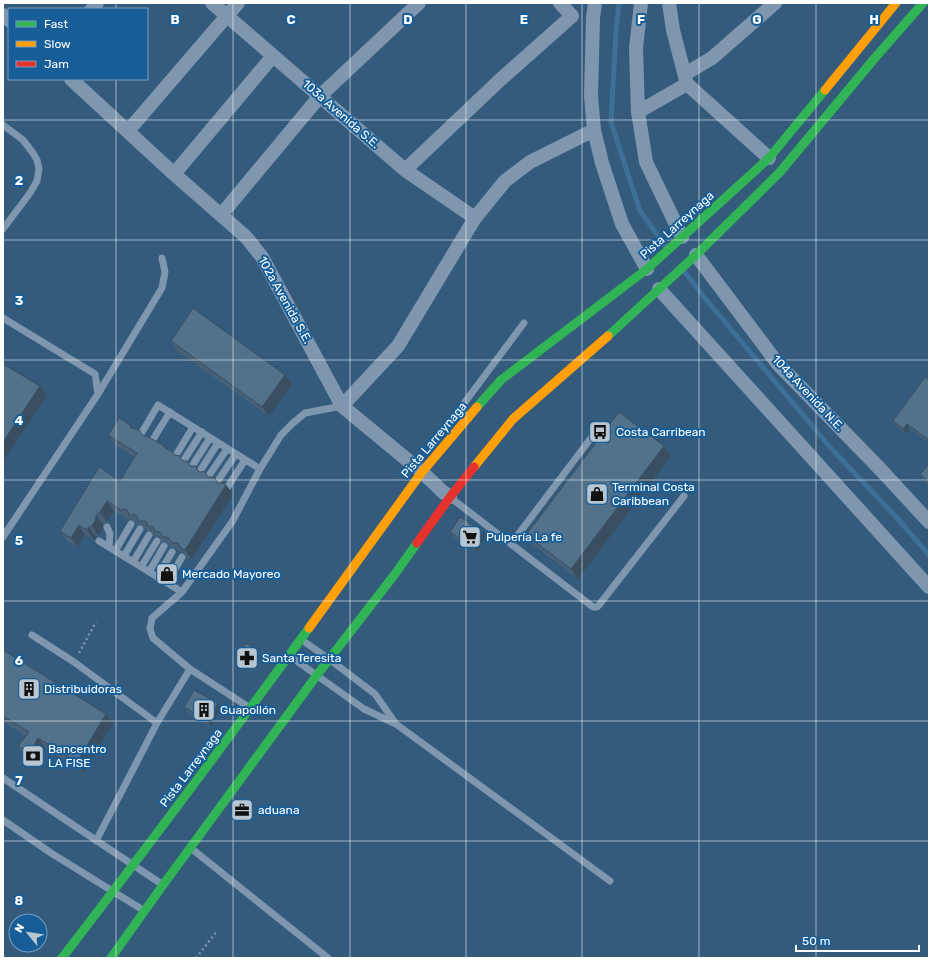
<svg xmlns="http://www.w3.org/2000/svg" width="932" height="961" viewBox="0 0 932 961" font-family="Rubik,sans-serif">
<style>
.lines{fill:none;stroke-linecap:round;stroke-linejoin:round}
.stream{stroke:#3d6f97;stroke-width:5}
.path{stroke:#7f97ae;stroke-width:2.5;stroke-dasharray:2 3;stroke-linecap:butt}
.lane{stroke:#7f97ae;stroke-width:7}
.street{stroke:#7f97ae;stroke-width:14}
.fast{stroke:#30b455;stroke-width:9}
.slow{stroke:#ff9f0a;stroke-width:9}
.jam{stroke:#e5322d;stroke-width:9}
.wall{fill:#476178}
.shaded-wall{fill:#394f61}
.building{fill:#52718b;stroke:#394f61}
.grid{fill:none;stroke:#fff;stroke-width:1;stroke-opacity:0.55}
.labels{text-anchor:middle;dominant-baseline:central;stroke-width:4;stroke-linejoin:round;paint-order:stroke}
.street-label{font-size:12px;fill:#fff;stroke:#175e99}
.poi-label{font-size:12px;fill:#fff;stroke:#175e99;text-anchor:start}
.grid-label{font-size:13px;text-anchor:middle;font-weight:bold;fill:#fff;stroke:#175e99;stroke-width:4;stroke-linejoin:round;paint-order:stroke}
</style>
<rect width="100%" height="100%" fill="#345b7c"/>
<g class="lines">
<!-- stream -->
<path class="stream" d="M 619,3 L 616,30 L 611,122 L 640,211 L 666,247
M 684,271 L 703,296 L 829,446 L 897,518 L 929,555"/>
<!-- path -->
<path class="path" d="M 79,653 L 96,622
M 196,958 L 217,931"/>
<!-- lane -->
<path class="lane" d="M 3,125 L 23,140 L 33,153 L 37,160 L 39,169 L 37,181 L 30,193 L 3,229
M 3,318 L 95,374 L 98,394
M 465,418 C 460,413 462,408 465,402 L 524,323
M 141,434 L 158,405 L 260,469
M 152,441 L 170,412
M 176,455 L 193,427
M 184,460 L 202,432
M 192,466 L 210,438
M 200,471 L 218,443
M 208,477 L 227,449
M 217,482 L 236,454
M 227,488 L 245,460
M 451,498 L 593,607 L 597,607 L 599,605 L 684,496
M 107,527 L 110,534 L 109,547
M 3,537 L 98,394 L 162,288 L 165,272 L 162,258
M 99,541 L 182,592
M 511,544 L 591,438
M 115,551 L 131,524
M 124,556 L 140,529
M 133,562 L 149,535
M 141,567 L 157,541
M 149,572 L 164,546
M 157,577 L 172,552
M 167,583 L 182,557
M 32,635 L 74,662 L 157,723
M 302,640 L 329,659 L 375,694 L 396,724
M 291,657 L 364,709 L 396,724 L 610,881
M 250,708 L 190,669 L 153,638 L 150,629 L 152,618 L 182,592 L 232,522 L 260,469 L 281,435 L 293,423 L 305,413 L 342,406
M 3,778 L 163,885
M 3,820 L 51,853 L 143,910
M 96,841 L 157,723 L 190,669
M 192,849 L 328,958"/>
<!-- street -->
<path class="street" d="M 212,3 L 405,170 L 475,218
M 595,3 L 593,18 L 591,96 L 594,130 L 602,163 L 622,224 L 647,269
M 641,3 L 636,48 L 638,112 L 646,162 L 682,237
M 669,3 L 673,30 L 687,84 L 769,158
M 92,9 L 97,3
M 3,15 L 9,20
M 685,74 L 712,58 L 775,3
M 71,79 L 174,174 L 246,237 L 262,257 L 342,406 L 422,472 L 443,492 L 450,497
M 638,112 L 687,84
M 128,131 L 238,3
M 405,170 L 501,79 L 572,16 L 560,3
M 174,174 L 273,56
M 221,215 L 320,96 L 419,3
M 696,255 L 778,364 L 882,471 L 929,522
M 659,289 L 929,587
M 342,406 L 398,346 L 475,218 L 505,181 L 530,162 L 594,130"/>
<!-- fast -->
<path class="fast" d="M 608,336 L 696,255 L 780,172 L 874,59 L 923,3
M 477,407 L 501,380 L 647,269 L 769,158 L 825,90
M 62,958 C 146,849 228,739 309,628
M 111,958 L 163,885 L 317,675 L 395,574 L 417,543"/>
<!-- slow -->
<path class="slow" d="M 825,90 L 896,3
M 474,467 L 513,419 L 608,336
M 309,628 L 422,472 L 477,407"/>
<!-- jam -->
<path class="jam" d="M 417,543 L 450,497 L 474,467"/>
</g>
<!-- wall -->
<path class="wall" d="M 171,341 L 292,384 L 269,416 L 177,351 Z
M 929,380 L 929,443 L 910,429 L 906,434 L 896,426 L 893,421 Z
M 129,424 L 132,429 L 167,449 L 200,472 L 218,483 L 226,485 L 233,494 L 192,560 L 187,557 L 184,553 L 180,552 L 175,548 L 169,546 L 166,542 L 162,541 L 159,537 L 154,536 L 150,531 L 145,530 L 140,524 L 137,525 L 133,520 L 131,519 L 128,520 L 114,511 L 107,522 L 103,524 L 103,529 L 98,536 L 96,537 L 94,540 L 85,535 L 78,547 L 67,541 L 60,531 L 120,481 L 135,457 L 115,445 L 108,435 Z
M 671,456 L 578,579 L 533,545 L 526,535 Z
M 929,464 L 929,488 L 920,474 Z
M 450,532 L 487,537 L 477,552 L 453,537 Z
M 3,650 L 106,714 L 113,724 L 83,772 L 45,748 L 36,763 L 25,756 L 18,746 L 26,736 L 3,722 Z
M 258,653 L 247,670 L 236,662 L 234,660 Z
M 184,707 L 221,708 L 211,726 L 187,712 Z"/>
<!-- shaded-wall -->
<path class="shaded-wall" d="M 285,375 L 292,384 L 269,416 L 262,407 Z
M 40,386 L 47,395 L 3,462 L 3,442 Z
M 907,424 L 910,429 L 906,434 L 903,429 Z
M 664,446 L 671,456 L 578,579 L 571,569 Z
M 215,478 L 222,488 L 226,485 L 233,494 L 192,560 L 185,550 L 216,481 Z
M 107,501 L 114,511 L 107,522 L 100,512 Z
M 96,515 L 103,524 L 103,529 L 98,536 L 92,526 Z
M 79,525 L 85,535 L 78,547 L 71,538 Z
M 89,527 L 96,537 L 94,540 L 87,530 Z
M 483,532 L 487,537 L 477,552 L 473,547 Z
M 256,650 L 258,653 L 247,670 L 245,667 Z
M 218,703 L 221,708 L 211,726 L 208,721 Z
M 106,714 L 113,724 L 83,772 L 77,762 Z
M 38,738 L 45,748 L 36,763 L 29,753 Z"/>
<!-- building -->
<path class="building" d="M 193,308 L 285,375 L 262,407 L 171,341 Z
M 3,364 L 40,386 L 3,442 Z
M 925,377 L 929,380 L 929,440 L 907,424 L 903,429 L 893,421 Z
M 619,412 L 664,446 L 571,569 L 526,535 Z
M 119,418 L 129,424 L 131,428 L 134,429 L 136,429 L 140,431 L 142,435 L 145,436 L 147,436 L 164,446 L 166,449 L 170,450 L 175,455 L 180,456 L 181,459 L 183,461 L 187,461 L 191,466 L 196,466 L 197,469 L 199,472 L 201,472 L 204,471 L 208,477 L 213,477 L 215,478 L 216,481 L 218,483 L 222,483 L 226,485 L 185,550 L 180,547 L 178,543 L 173,543 L 168,538 L 162,536 L 160,532 L 155,531 L 153,527 L 147,526 L 147,523 L 145,521 L 138,521 L 138,517 L 136,515 L 133,514 L 130,516 L 127,510 L 124,509 L 121,510 L 107,501 L 100,512 L 96,515 L 96,519 L 92,526 L 89,527 L 87,530 L 79,525 L 71,538 L 60,531 L 99,467 L 120,481 L 137,453 L 108,435 Z
M 929,464 L 929,482 L 920,474 Z
M 460,517 L 483,532 L 473,547 L 450,532 Z
M 246,643 L 256,650 L 245,667 L 234,660 Z
M 3,650 L 106,714 L 77,762 L 38,738 L 29,753 L 18,746 L 29,732 L 3,716 Z
M 194,690 L 218,703 L 208,721 L 184,707 Z"/>
<!-- grid -->
<path class="grid" d="M 116,3 L 116,9M 233,3 L 233,958M 350,3 L 350,958M 466,3 L 466,958M 582,3 L 582,958M 699,3 L 699,958M 816,3 L 816,958M 116,79 L 116,958M 3,120 L 929,120M 3,240 L 929,240M 3,360 L 929,360M 3,480 L 929,480M 3,601 L 929,601M 3,721 L 929,721M 3,841 L 929,841"/>
<!-- icons -->
<defs>
<g id="bus-square" transform="scale(1.15)"><rect x="-9" y="-9" width="18" height="18" rx="4" fill="#b8c6d1" stroke="#175e99"/><path d="M-5-6H5V4H4V6H2V4H-2V6H-4V4H-5ZM-3.5-4V0h7V-4ZM-3.5 1.2v1.5H-2V1.2ZM2 1.2v1.5H3.5V1.2Z" fill="#111"/></g>
<g id="shop-square" transform="scale(1.15)"><rect x="-9" y="-9" width="18" height="18" rx="4" fill="#b8c6d1" stroke="#175e99"/><path d="M-5-2.5h2.3a2.7 3.5 0 0 1 5.4 0H5L5.5 6h-11ZM-1.5-2.5h3a1.5 2.3 0 0 0-3 0Z" fill="#111"/></g>
<g id="supermarket-square" transform="scale(1.15)"><rect x="-9" y="-9" width="18" height="18" rx="4" fill="#b8c6d1" stroke="#175e99"/><path d="M-6-5.5h2.5l.6 2H6L4.5 2H-2.5L-4.4-4H-6ZM-1.5 3.2a1.3 1.3 0 1 0 .1 0ZM3 3.2a1.3 1.3 0 1 0 .1 0Z" fill="#111"/></g>
<g id="pharmacy-square" transform="scale(1.15)"><rect x="-9" y="-9" width="18" height="18" rx="4" fill="#b8c6d1" stroke="#175e99"/><path d="M-2-6h4v4h4v4h-4v4h-4v-4h-4v-4h4Z" fill="#111"/></g>
<g id="building-square" transform="scale(1.15)"><rect x="-9" y="-9" width="18" height="18" rx="4" fill="#b8c6d1" stroke="#175e99"/><path d="M-4-6H4V6H1V3H-1V6H-4ZM-2.5-4.3h1.7v1.8h-1.7ZM.8-4.3h1.7v1.8H.8ZM-2.5-1h1.7V.8h-1.7ZM.8-1h1.7V.8H.8Z" fill="#111"/></g>
<g id="bank-square" transform="scale(1.15)"><rect x="-9" y="-9" width="18" height="18" rx="4" fill="#b8c6d1" stroke="#175e99"/><path d="M-6-4H6V4H-6ZM0-2.3a2.3 2.3 0 1 0 0 4.6a2.3 2.3 0 1 0 0-4.6Z" fill="#111"/></g>
<g id="office-square" transform="scale(1.15)"><rect x="-9" y="-9" width="18" height="18" rx="4" fill="#b8c6d1" stroke="#175e99"/><path d="M-6-3h4V-5.5h4V-3h4V5H-6ZM-1-4.5V-3h2v-1.5ZM-6 0V1H6V0Z" fill="#111"/></g>
</defs>
<g fill-rule="evenodd">
<use href="#bus-square" x="600" y="432"/>
<use href="#shop-square" x="597" y="494"/>
<use href="#supermarket-square" x="470" y="537"/>
<use href="#shop-square" x="167" y="574"/>
<use href="#pharmacy-square" x="247" y="658"/>
<use href="#building-square" x="29" y="689"/>
<use href="#building-square" x="204" y="710"/>
<use href="#bank-square" x="33" y="756"/>
<use href="#office-square" x="242" y="810"/>
</g>
<g class="labels">
<!-- street labels -->
<g class="street-label">
<text transform="translate(341 114) rotate(41)">103a Avenida S.E.</text>
<text transform="translate(677 225) rotate(-42)">Pista Larreynaga</text>
<text transform="translate(285 300) rotate(61)">102a Avenida S.E.</text>
<text transform="translate(808 393) rotate(47)">104a Avenida N.E.</text>
<text transform="translate(434 440) rotate(-50)">Pista Larreynaga</text>
<text transform="translate(191 768) rotate(-53)">Pista Larreynaga</text>
</g>
<!-- poi labels -->
<g class="poi-label">
<text x="616" y="432">Costa Carribean</text>
<text x="612" y="487">Terminal Costa<tspan x="612" dy="14">Caribbean</tspan></text>
<text x="486" y="537">Pulpería La fe</text>
<text x="182" y="574">Mercado Mayoreo</text>
<text x="262" y="658">Santa Teresita</text>
<text x="44" y="689">Distribuidoras</text>
<text x="220" y="710">Guapollón</text>
<text x="48" y="749">Bancentro<tspan x="48" dy="14">LA FISE</tspan></text>
<text x="258" y="810">aduana</text>
</g>
</g>
<g class="grid-label">
<text x="175" y="24">B</text>
<text x="291" y="24">C</text>
<text x="408" y="24">D</text>
<text x="524" y="24">E</text>
<text x="641" y="24">F</text>
<text x="757" y="24">G</text>
<text x="874" y="24">H</text>
<text x="19" y="185">2</text>
<text x="19" y="305">3</text>
<text x="19" y="425">4</text>
<text x="19" y="545">5</text>
<text x="19" y="665">6</text>
<text x="19" y="785">7</text>
<text x="19" y="905">8</text>
</g>
<!-- border -->
<rect width="932" height="961" fill="none" stroke="#ffffff" stroke-width="8"/>
<!-- legend -->
<rect x="8" y="8" width="140" height="72" fill="#175e99" stroke="#749ec2"/>
<rect x="16" y="21" width="20" height="6" fill="#30b455" stroke="#749ec2"/>
<text x="44" y="28" font-size="12" fill="#ffffff">Fast</text>
<rect x="16" y="41" width="20" height="6" fill="#ff9f0a" stroke="#749ec2"/>
<text x="44" y="48" font-size="12" fill="#ffffff">Slow</text>
<rect x="16" y="61" width="20" height="6" fill="#e5322d" stroke="#749ec2"/>
<text x="44" y="68" font-size="12" fill="#ffffff">Jam</text>
<!-- north arrow -->
<g transform="translate(28 933) rotate(300)"><circle r="19" fill="#175e99" stroke="#749ec2"/>
<path d="M0-3L7 15L0 10L-7 15Z" fill="#b8c6d1"/>
<text y="-6" font-size="11" font-weight="bold" text-anchor="middle" fill="#ffffff">N</text>
</g>
<!-- scale -->
<path d="M796 945v6h123v-6" fill="none" stroke="#ffffff" stroke-width="2"/>
<text x="802" y="945" font-size="12" fill="#ffffff" stroke="#175e99" stroke-width="3" paint-order="stroke">50 m</text>
</svg>
